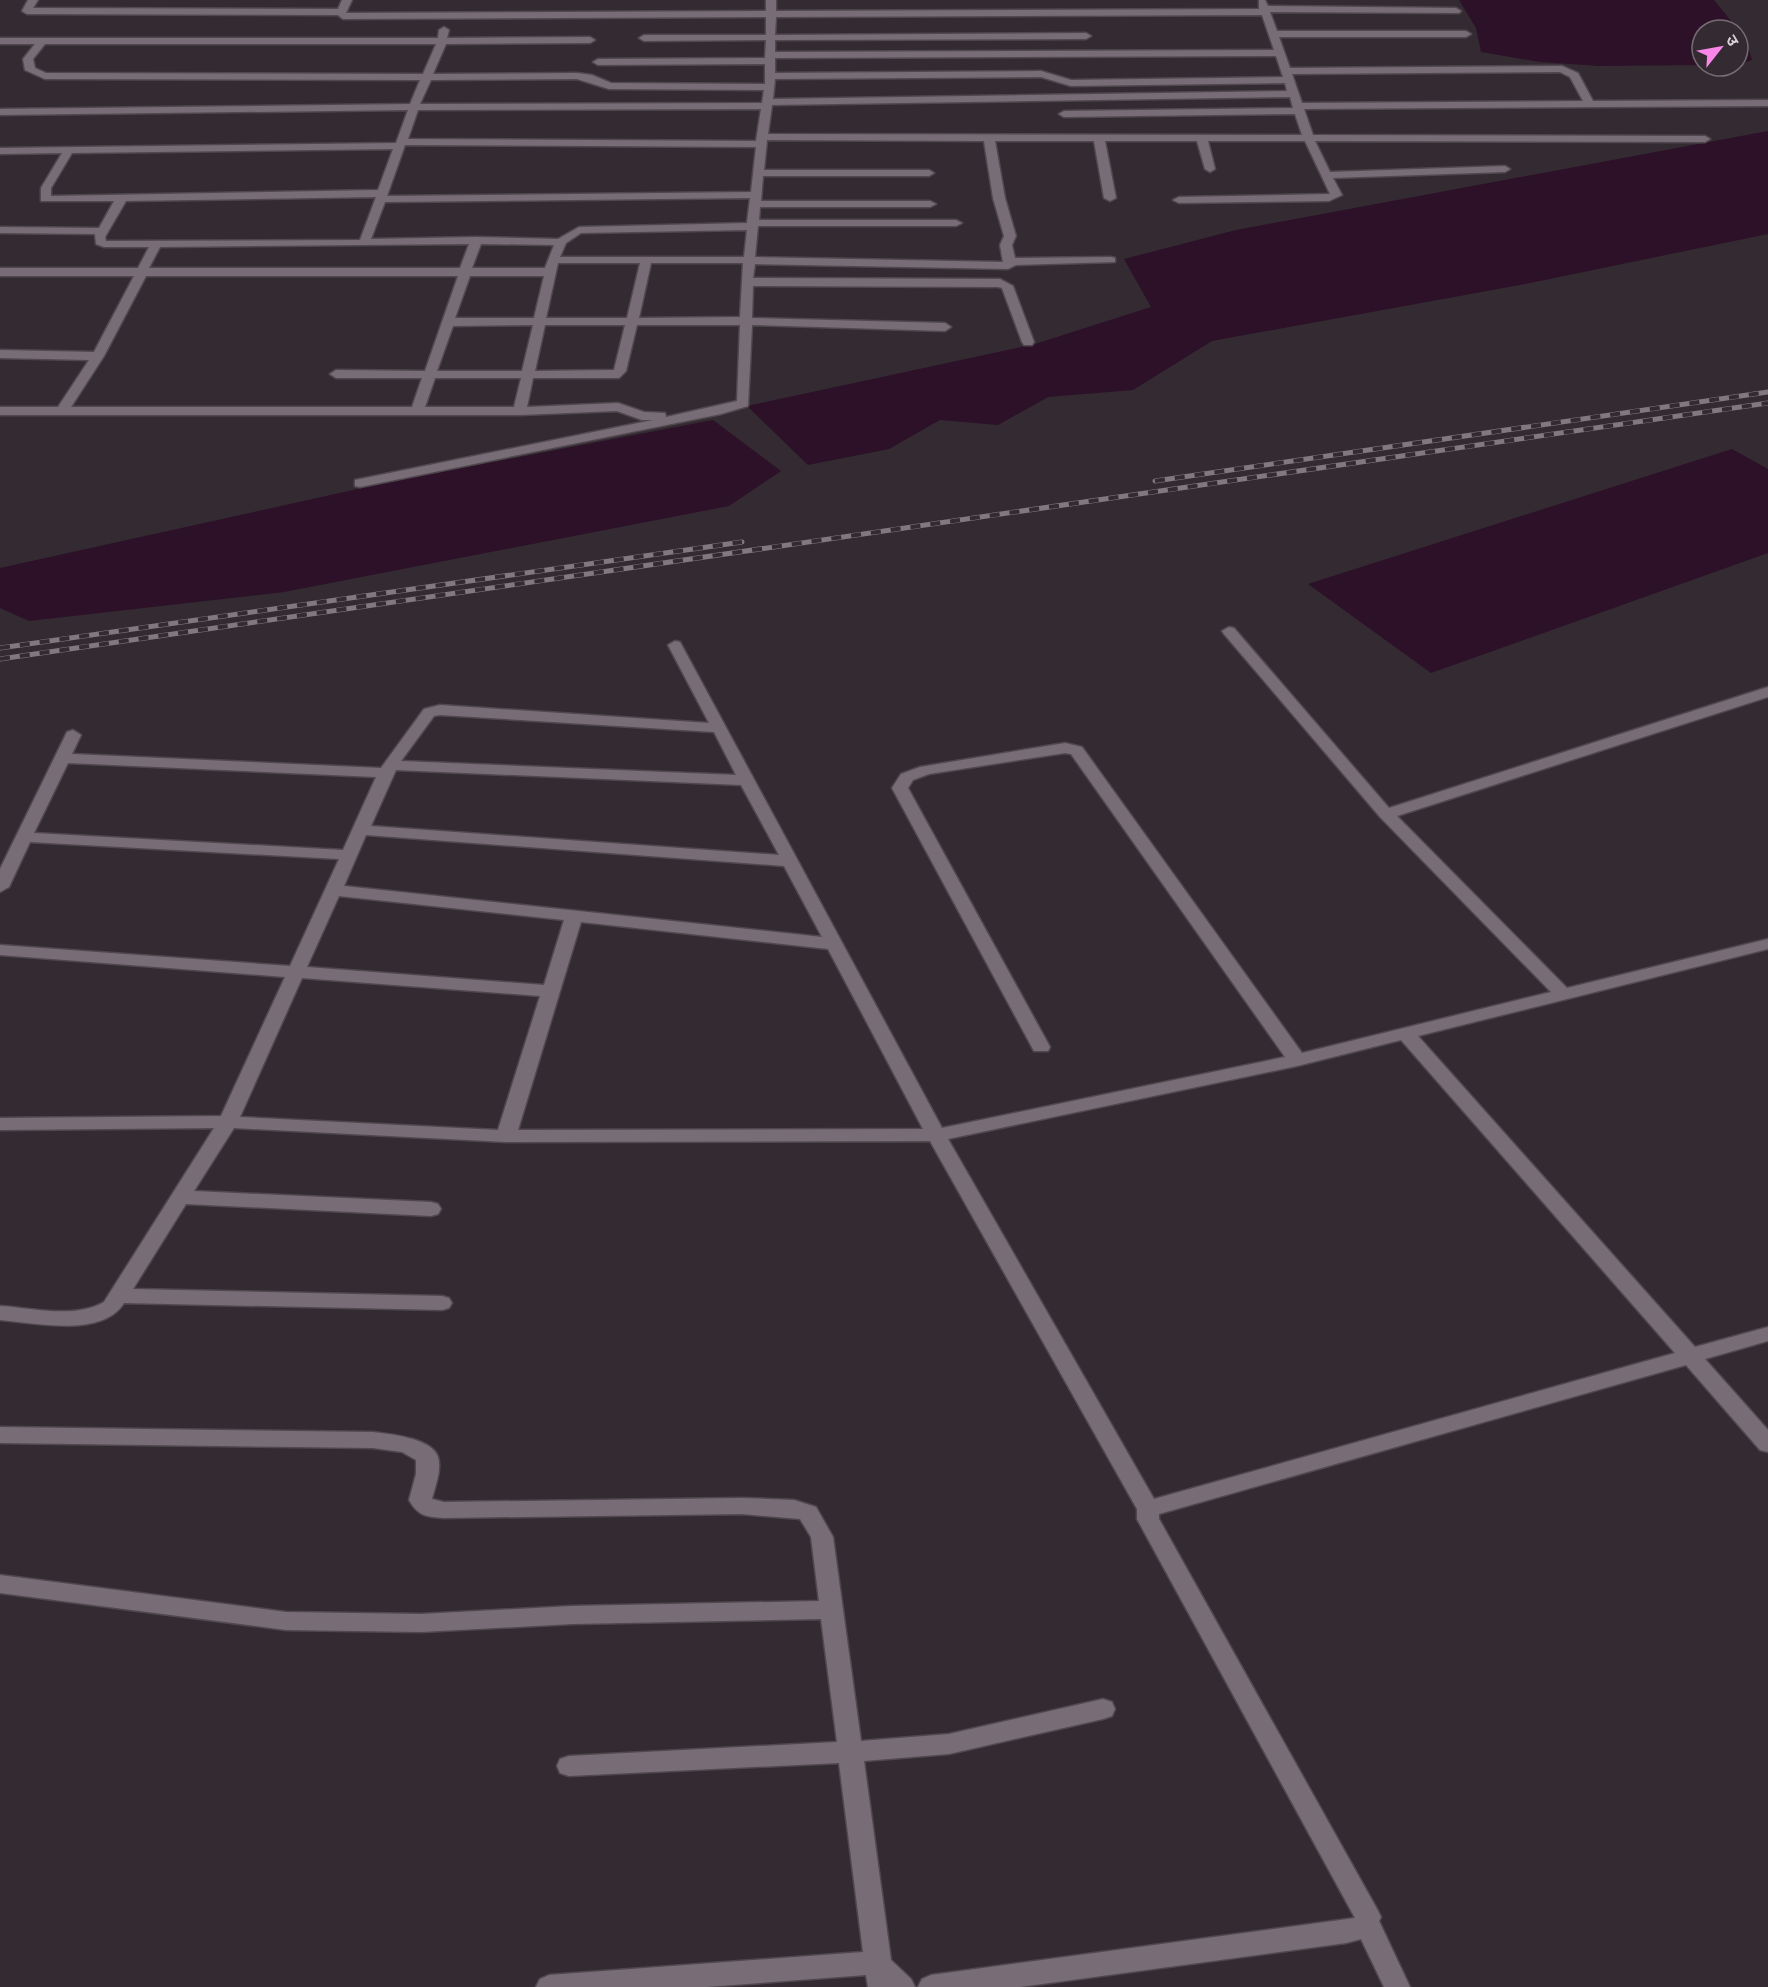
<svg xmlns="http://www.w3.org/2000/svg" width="1768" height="1987" viewBox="0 0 1768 1987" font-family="Helvetica,'Noto Sans Devanagari',sans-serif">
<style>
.water{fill:#2c1128}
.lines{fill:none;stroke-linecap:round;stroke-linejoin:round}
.street-casing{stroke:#51484f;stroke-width:3}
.street{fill:#786d76;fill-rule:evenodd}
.rail-casing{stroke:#817980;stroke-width:5}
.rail{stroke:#342a32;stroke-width:4;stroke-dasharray:10;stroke-linecap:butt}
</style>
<rect width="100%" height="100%" fill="#342a32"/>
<!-- water -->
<path class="water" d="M 1459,0 L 1714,0 C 1729,19 1746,36 1752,60 L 1738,65 L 1738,30 L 1702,30 L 1702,65 L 1599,66 L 1540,62 L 1481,52 L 1476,28 Z
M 1768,131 L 1768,234 L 1520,285 L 1212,341 L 1133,390 L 1048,397 L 998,425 L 940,420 L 889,449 L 808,465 L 747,406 L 1035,344 L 1151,307 L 1124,259 L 1236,230 Z
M 713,420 L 781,471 L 729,506 L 284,592 L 29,621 L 0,608 L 0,568 L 394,481 Z
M 1732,449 L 1768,469 L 1768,553 L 1431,673 L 1308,584 Z"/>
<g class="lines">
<!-- street casing -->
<g class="street-casing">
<path id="street" d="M 28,0 L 38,0 L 33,8 L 338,9 L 342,0 L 352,0 L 346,13 L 766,11 L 766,0 L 776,0 L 776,11 L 1259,9 L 1259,0 L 1265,0 L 1268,6 L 1456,8 L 1461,11 L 1459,13 L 1270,12 L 1277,31 L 1466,31 L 1471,34 L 1466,37 L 1279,37 L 1290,68 L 1562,66 L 1578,73 L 1593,101 L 1768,100 L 1768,106 L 1304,109 L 1313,135 L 1705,136 L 1710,139 L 1705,142 L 1315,141 L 1330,172 L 1505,166 L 1510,169 L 1505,172 L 1333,178 L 1342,195 L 1329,201 L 1179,203 L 1173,200 L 1179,197 L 1330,194 L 1305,141 L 1208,141 L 1215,169 L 1210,172 L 1205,169 L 1197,141 L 1105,141 L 1116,198 L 1110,201 L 1104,198 L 1094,141 L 995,141 L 1005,198 L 1016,236 L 1012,245 L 1015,258 L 1111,257 L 1115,258 L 1115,262 L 1016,265 L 1008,269 L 755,264 L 753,278 L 1000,279 L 1013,286 L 1034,342 L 1032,345 L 1024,345 L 1022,342 L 1002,288 L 998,287 L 753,286 L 752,318 L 945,323 L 951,327 L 945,331 L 752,325 L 748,406 L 721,414 L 360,487 L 355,486 L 355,480 L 653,420 L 642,420 L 617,411 L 520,415 L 0,415 L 0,407 L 58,407 L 89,360 L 0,358 L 0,350 L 94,352 L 134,276 L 0,276 L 0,268 L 138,268 L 149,247 L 104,247 L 96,244 L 95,234 L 0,233 L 0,227 L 99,228 L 114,201 L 41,201 L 41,188 L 62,153 L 0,154 L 0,148 L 396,143 L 408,110 L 0,115 L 0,109 L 410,104 L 420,80 L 45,79 L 25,70 L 23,59 L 35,44 L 0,44 L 0,38 L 438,38 L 439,30 L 444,27 L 449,30 L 447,38 L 590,37 L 595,40 L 590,43 L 446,44 L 433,74 L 577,73 L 592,75 L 611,83 L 765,84 L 765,64 L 598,65 L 593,62 L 598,59 L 765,58 L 766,40 L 644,41 L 639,38 L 644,35 L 766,35 L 766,17 L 343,19 L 338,15 L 27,14 L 22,11 ZM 1262,15 L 1274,50 L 775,52 L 775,40 L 1086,39 L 1091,36 L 1086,33 L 775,35 L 776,17 ZM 45,44 L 436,44 L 423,74 L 46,73 L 35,68 L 33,59 ZM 1276,56 L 1283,77 L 1071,80 L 1041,71 L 775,73 L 775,58 ZM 1560,72 L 1570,77 L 1583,101 L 1302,103 L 1292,74 ZM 1041,77 L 1071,86 L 1285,83 L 1287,91 L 773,99 L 775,79 ZM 577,79 L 609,89 L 764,90 L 762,103 L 420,104 L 431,80 ZM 1290,97 L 1293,108 L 1064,111 L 1059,114 L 1064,117 L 1295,114 L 1302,135 L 768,134 L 772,105 ZM 761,109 L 756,141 L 408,139 L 418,110 ZM 767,140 L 984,141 L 993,198 L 1004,236 L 1000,245 L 1003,262 L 755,257 L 758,226 L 956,226 L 962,223 L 956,220 L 759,220 L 760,207 L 930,207 L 936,204 L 930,201 L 761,201 L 763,176 L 929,176 L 934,173 L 929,170 L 764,170 ZM 405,145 L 756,147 L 751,192 L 387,196 ZM 393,149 L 378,190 L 51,196 L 51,188 L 72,153 ZM 376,197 L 360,240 L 106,241 L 105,237 L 126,201 ZM 750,198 L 747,223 L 579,227 L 558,239 L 476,237 L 371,239 L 385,202 ZM 747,230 L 744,257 L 560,257 L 566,243 L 581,233 ZM 469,244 L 460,268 L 149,268 L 160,247 ZM 481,244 L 554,245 L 545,268 L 472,268 ZM 558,263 L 640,263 L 627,318 L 546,318 ZM 651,263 L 743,263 L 740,317 L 639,318 ZM 146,276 L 458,276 L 425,371 L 336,370 L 330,374 L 336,378 L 422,378 L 412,407 L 71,407 L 104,356 ZM 470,276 L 544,276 L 534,318 L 455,318 ZM 533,325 L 522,371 L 437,371 L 453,326 ZM 545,325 L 625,325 L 614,370 L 535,371 ZM 637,325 L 740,325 L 737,401 L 666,417 L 665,413 L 644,412 L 618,403 L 527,407 L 533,378 L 619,378 L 626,371 ZM 435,378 L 521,378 L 514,407 L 425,407 Z
M 1229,627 L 1234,628 L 1389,808 L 1768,687 L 1768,697 L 1397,816 L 1567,988 L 1768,939 L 1768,949 L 1418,1036 L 1695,1347 L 1768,1327 L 1768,1341 L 1705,1359 L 1768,1430 L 1768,1452 L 1760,1450 L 1686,1365 L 1159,1514 L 1159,1519 L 1377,1909 L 1381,1917 L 1379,1921 L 1410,1987 L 1384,1987 L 1361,1939 L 1346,1943 L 1020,1987 L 918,1987 L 922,1979 L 931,1975 L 1355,1918 L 1137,1519 L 1137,1509 L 930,1141 L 506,1142 L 234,1128 L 194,1191 L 431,1202 L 438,1204 L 441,1209 L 438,1214 L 431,1216 L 186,1204 L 133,1289 L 442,1296 L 449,1298 L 452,1303 L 449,1308 L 442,1310 L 124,1303 C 102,1338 36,1323 0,1320 L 0,1306 C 33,1308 75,1319 104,1302 L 214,1128 L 0,1130 L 0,1118 L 221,1116 L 285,977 L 0,955 L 0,945 L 290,966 L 339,859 L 30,842 L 9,887 L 0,892 L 0,869 L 67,732 L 73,730 L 81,735 L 72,754 L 381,768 L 424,709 L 440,705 L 709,723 L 668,645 L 675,641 L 680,642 L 942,1128 L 1285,1057 L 1071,754 L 1065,753 L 929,774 L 913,780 L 908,788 L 1050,1047 L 1048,1051 L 1034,1051 L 892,788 L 901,774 L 920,767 L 1065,743 L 1082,747 L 1302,1053 L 1551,992 L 1380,817 L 1224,634 L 1222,631 ZM 440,715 L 714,732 L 736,775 L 401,761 L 434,716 ZM 68,763 L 376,777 L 343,850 L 34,833 ZM 396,770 L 741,785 L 779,855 L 371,826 ZM 366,835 L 784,866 L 822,937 L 344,886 ZM 339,896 L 564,920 L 544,985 L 307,967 ZM 581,922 L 828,949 L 923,1129 L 518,1130 ZM 302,978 L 540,996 L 498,1130 L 240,1117 ZM 1401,1040 L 1675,1353 L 1154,1499 L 948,1139 L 1297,1066 Z
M 0,1427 L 373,1432 C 389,1434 432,1438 438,1457 C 442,1470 435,1486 432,1499 L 444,1502 L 742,1498 L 794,1500 L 816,1507 L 833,1537 L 861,1741 L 949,1734 L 1103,1699 L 1112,1702 L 1115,1709 L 1112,1716 L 1103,1719 L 949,1754 L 864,1761 L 891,1960 L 911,1979 L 915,1987 L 868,1987 L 866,1975 L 706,1987 L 536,1987 L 540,1979 L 549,1975 L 863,1952 L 839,1763 L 569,1776 L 560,1773 L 557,1766 L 560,1759 L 569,1756 L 837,1742 L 821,1619 L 572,1624 L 421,1632 L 286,1630 L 0,1593 L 0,1575 L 286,1612 L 421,1614 L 572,1606 L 819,1601 L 811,1537 L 800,1519 L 742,1514 L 444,1518 C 427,1517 418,1516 409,1500 L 416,1474 L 416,1460 L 402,1452 L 373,1448 L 0,1443 Z"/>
</g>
<!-- street -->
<use href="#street" class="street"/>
<!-- rail casing -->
<g class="rail-casing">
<path id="rail" d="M 1155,481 L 1768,392
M 0,648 L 742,542
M 0,659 L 1768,403"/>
</g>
<!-- rail -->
<use href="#rail" class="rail"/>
</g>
<!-- north arrow -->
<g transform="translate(1720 48) rotate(59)"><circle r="28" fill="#342a32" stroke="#766d74" stroke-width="1.5"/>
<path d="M0-4.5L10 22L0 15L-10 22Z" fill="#fa87e7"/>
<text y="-9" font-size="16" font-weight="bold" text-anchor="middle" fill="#d8d2d7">उ</text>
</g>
</svg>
